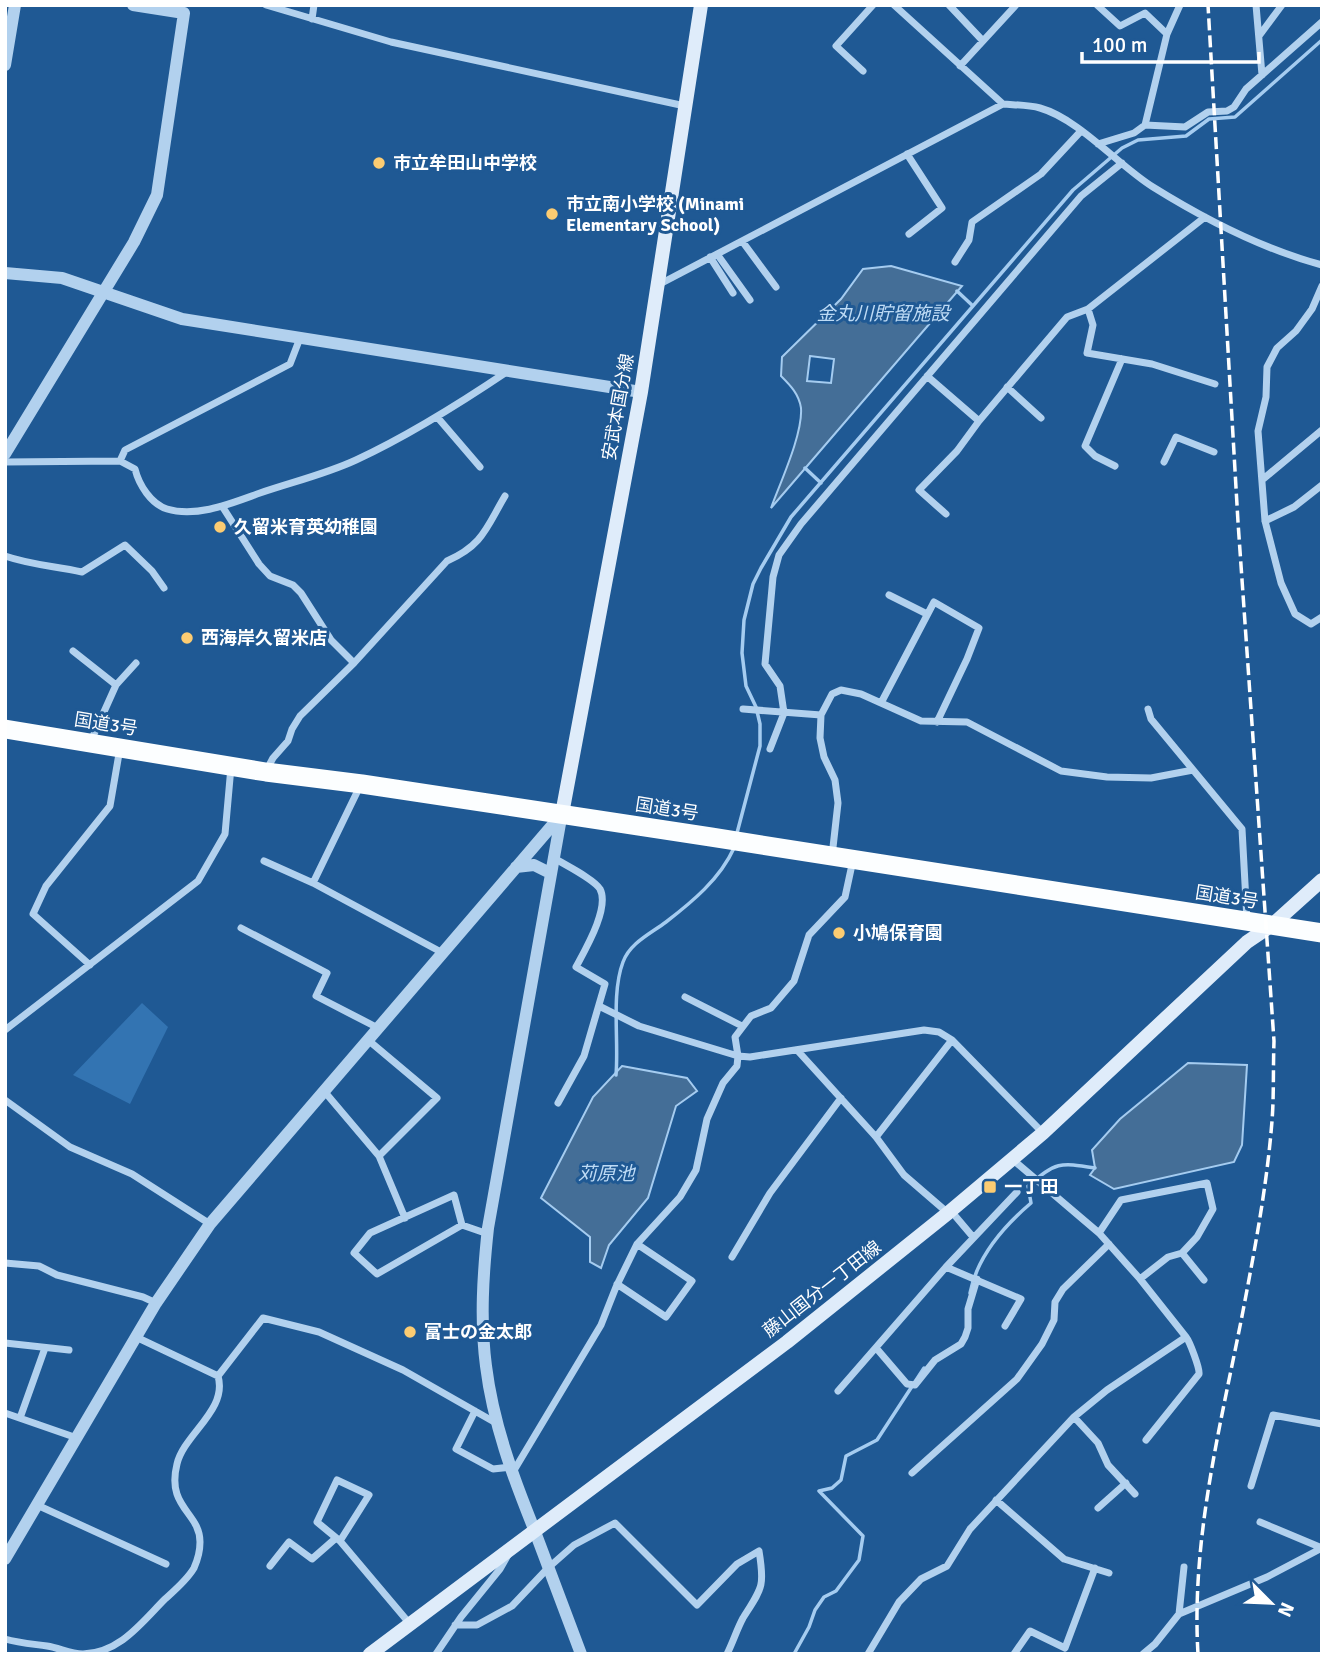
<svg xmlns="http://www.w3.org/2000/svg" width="1327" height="1659" viewBox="0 0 1327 1659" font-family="Signika,'Noto Sans JP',sans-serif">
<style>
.green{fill:#3374b2}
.water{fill:#446e97;stroke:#a5ccf0;stroke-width:2;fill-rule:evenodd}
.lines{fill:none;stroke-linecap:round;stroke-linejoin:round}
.stream{stroke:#a5ccf0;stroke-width:3.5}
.minor{stroke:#b2d1ee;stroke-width:7}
.tertiary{stroke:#b2d1ee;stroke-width:12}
.secondary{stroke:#dfecfa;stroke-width:14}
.trunk{stroke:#fcfeff;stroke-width:19}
.rail{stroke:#fff;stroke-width:3.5;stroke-dasharray:12 5;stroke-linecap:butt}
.poi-dot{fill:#fccc72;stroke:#1f5994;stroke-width:2.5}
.labels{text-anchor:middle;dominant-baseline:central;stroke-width:6;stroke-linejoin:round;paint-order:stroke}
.poi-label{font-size:18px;font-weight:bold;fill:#fff;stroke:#1f5994;text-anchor:start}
.street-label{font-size:18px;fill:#fff;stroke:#1f5994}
.water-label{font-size:19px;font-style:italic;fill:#bedbf5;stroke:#1f5994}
</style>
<rect width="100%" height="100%" fill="#1f5994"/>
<!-- green -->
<path class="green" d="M 142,1003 L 168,1027 L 130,1104 L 73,1075 Z"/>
<!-- water -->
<path class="water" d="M 891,266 L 962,286 L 771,508 C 780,483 803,434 801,408 C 799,394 790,385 781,376 L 782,357 L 841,299 L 863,269 ZM 810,356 L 834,359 L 831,383 L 807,381 Z
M 1188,1063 L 1247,1065 L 1242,1145 L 1234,1162 L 1114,1189 L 1090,1175 L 1095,1168 L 1092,1150 L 1120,1119 Z
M 622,1066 L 687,1078 L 697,1091 L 676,1106 L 648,1198 L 609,1245 L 601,1268 L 590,1262 L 590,1237 L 541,1198 L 593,1097 Z"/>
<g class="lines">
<!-- stream -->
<path class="stream" d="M 957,291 L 973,306
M 805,468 L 821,483
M 737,833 L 760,746 L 760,724 L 756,707 L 746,686 L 742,653 L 744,620 L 753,584 L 761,568 L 791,517 L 1073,190 L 1122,148 L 1138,140 L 1186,136 L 1209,119 L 1235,117 L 1322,40
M 616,1075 C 619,1040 611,994 623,962 C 630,943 650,934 666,922 C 692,902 720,879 734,848
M 970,1293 C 977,1257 1004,1226 1031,1203 L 1028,1186 C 1056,1162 1059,1162 1095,1168
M 794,1654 L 809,1627 L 815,1610 L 824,1597 L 836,1591 L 859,1560 L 863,1536 L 819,1491 L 832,1488 L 841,1480 L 846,1456 L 877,1440 L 924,1368"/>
<!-- minor -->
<path class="minor" d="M 266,5 L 391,42 L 685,106
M 894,5 L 1003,104
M 949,5 L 983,41
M 1097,5 L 1120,26 L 1145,13 L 1167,34
M 1256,5 L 1262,75
M 312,19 L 314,5
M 1259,36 L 1282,5
M 960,66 L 1016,5
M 863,71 L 836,46 L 873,5
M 1145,125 L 1167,34 L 1180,5
M 1098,144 L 1134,133 L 1145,125 L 1185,127 L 1208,112 L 1227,111 L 1234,107 L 1246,89 L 1322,22
M 907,154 L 942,208 L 909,234
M 1205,217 L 1088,309 L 1093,325 L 1087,353 L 1152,364 L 1215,384
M 742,241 L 776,287
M 717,254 L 750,300
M 710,257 L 733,293
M 955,262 L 969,240 L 972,222 L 1041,174 L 1081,131
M 658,285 L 1003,104 C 1015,105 1029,105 1040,108 C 1079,119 1119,166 1153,187 C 1206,220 1262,249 1322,265
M 1322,286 L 1312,309 L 1296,331 L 1277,348 L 1267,367 L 1266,397 L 1258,431 L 1265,521 L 1281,583 L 1295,614 L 1311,624 L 1322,617
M 927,376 L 979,421 L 1067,317 L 1088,309
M 1007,387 L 1041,418
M 438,418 L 480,467
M 120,461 L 125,450 L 290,364 L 300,338
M 5,462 L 120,461 L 135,469 C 139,485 151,504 167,509 C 197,518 232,503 260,493 C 292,482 326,474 356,460 C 410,435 459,404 508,371
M 1164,462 L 1176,437 L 1214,452
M 1115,466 L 1095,456 L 1085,446 L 1122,359
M 1262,480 L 1322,430
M 222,506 L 259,564 L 270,576 L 293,585 L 301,593 L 331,640 L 354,663
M 946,514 L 919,490 L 957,451 L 979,421
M 1265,521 L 1294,507 L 1322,485
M 5,556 C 31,565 55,566 82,572 L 125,545 L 152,571 L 164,588
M 889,595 L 927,614
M 73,651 L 116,685 L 90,743
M 116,685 L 136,663
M 881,703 L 934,602 L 979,628 L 967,659 L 937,722
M 743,709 L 821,715
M 1148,709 L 1151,719 L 1242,829 L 1247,920
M 770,749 L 784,713 L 780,686 L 765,664 L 773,577 L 779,555 L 801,524 L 1081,196 L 1122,163
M 266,771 L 273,758 L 288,741 L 292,729 L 300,716 L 354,663 L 447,561 C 483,545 486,528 505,496
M 832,856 L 838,803 L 835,780 L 824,757 L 820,738 L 821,715 L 832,694 L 841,690 L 861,694 L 921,721 L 967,722 L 1061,771 L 1107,777 L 1151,778 L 1193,770
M 554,858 C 565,865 594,879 600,889 C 610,908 585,950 576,967 L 605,984 L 584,1056 L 558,1103
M 264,861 L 313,883 L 441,952
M 313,883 L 361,784
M 241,928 L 327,973 L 316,996 L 378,1028
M 90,965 L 33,914 L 46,886 L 110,806 L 120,748
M 685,997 L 742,1026
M 599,1006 L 639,1026 L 738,1056 L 750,1057 L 924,1030 L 939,1032 L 952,1040 L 1043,1133
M 5,1030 L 198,881 L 225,834 L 231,767
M 368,1040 L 437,1098 L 379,1156
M 797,1050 L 876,1137 L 904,1175 L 948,1213
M 324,1091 L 379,1156 L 405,1218
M 5,1100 L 70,1147 L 132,1174 L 210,1224
M 876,1137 L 952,1040
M 951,1211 L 973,1237
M 462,1225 L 454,1195 L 370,1233 L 354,1253 L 377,1274 L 462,1225 L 488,1234
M 1099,1233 L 1121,1200 L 1207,1183 L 1213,1209 L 1197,1237 L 1182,1253 L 1168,1257 L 1140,1279
M 1182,1253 L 1204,1280
M 732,1257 L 770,1193 L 841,1098
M 5,1263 L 39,1266 L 57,1275 L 143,1297 L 156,1303
M 946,1267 L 1021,1299 L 1005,1326
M 617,1284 L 666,1317 L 692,1281 L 637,1244
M 136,1337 L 218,1376 L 263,1318 L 319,1332 L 403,1370 L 496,1423
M 5,1343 L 69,1350
M 877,1349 L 907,1384 L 915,1385 L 935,1360 L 961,1344 L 965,1337 L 968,1328 L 968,1309 L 977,1279
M 838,1391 L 946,1267 L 1017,1192
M 475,1411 L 456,1449 L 493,1469 L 511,1467
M 5,1413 L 77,1438
M 1074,1417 L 1098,1443 L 1108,1465 L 1135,1494
M 20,1418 L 45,1348
M 1146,1440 L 1199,1374 C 1200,1369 1190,1342 1186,1337
M 513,1472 L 601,1325 L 616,1287 L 637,1244 L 680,1197 L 696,1170 L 707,1119 L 723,1083 L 737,1066 L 738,1056 L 735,1037 L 751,1016 L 771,1008 L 794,981 L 809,935 L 845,897 L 853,860
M 912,1473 L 1017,1379 L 1042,1344 L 1054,1320 L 1055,1302 L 1063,1289 L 1109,1244
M 1251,1486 L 1273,1415 L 1322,1424
M 996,1500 L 1064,1559 L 1109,1573
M 37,1505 L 166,1564
M 1098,1508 L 1126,1483
M 1260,1522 L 1322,1548
M 340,1541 L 369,1495 L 337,1480 L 317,1522 L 340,1541 L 410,1624
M 270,1566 L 289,1542 L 312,1559 L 336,1538
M 1179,1614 L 1184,1567
M 455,1625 L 477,1625 L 512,1606 L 548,1568 L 574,1545 L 615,1523 L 697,1605 L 737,1564 L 759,1551 C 765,1587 762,1588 743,1618 C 737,1629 733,1642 727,1654
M 5,1639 C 19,1643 33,1644 47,1646 C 60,1648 70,1654 83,1654 C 120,1653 142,1622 165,1599 C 175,1590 187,1580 194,1568 C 198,1559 200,1551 200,1542 C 200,1512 166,1508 177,1464 C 184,1434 228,1410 218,1376
M 436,1654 L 461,1617 L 500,1569 L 508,1555
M 868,1654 L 899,1602 L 921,1579 L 947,1566 L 970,1529 L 1074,1417 L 1107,1390 L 1186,1337 L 1140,1279 L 1099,1233 L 1012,1159
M 1014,1654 L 1030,1631 L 1065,1648 L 1095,1568
M 1143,1654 L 1155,1644 L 1179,1614 L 1267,1577 L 1322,1548"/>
<!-- tertiary -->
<path class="tertiary" d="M 5,65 L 15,5
M 5,273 L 62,278 L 182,319 L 641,392
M 5,454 L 134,242 L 157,195 L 184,13 L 133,5
M 561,818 L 488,1228 C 483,1274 480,1320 486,1366 C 493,1423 513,1477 534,1529 C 550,1571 565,1612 581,1654
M 516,867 L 534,865 L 550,873
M 5,1559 L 156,1303 L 210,1224 L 562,814"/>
<!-- secondary -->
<path class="secondary" d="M 562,814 L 641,392 L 701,5
M 370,1654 L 787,1342 L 948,1213 L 1043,1133 L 1247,942 L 1272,925 L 1322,880"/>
<!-- trunk -->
<path class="trunk" d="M 5,729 L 266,772 L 362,784 L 711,837 L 1322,933"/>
<!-- rail -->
<path class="rail" d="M 1198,1654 C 1191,1538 1221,1424 1243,1311 C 1255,1248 1267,1185 1272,1121 C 1274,1095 1273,1068 1274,1041 L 1238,522 L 1208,5"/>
</g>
<!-- markers -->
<g class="poi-dot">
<circle cx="379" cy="163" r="7"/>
<circle cx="552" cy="214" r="7"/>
<circle cx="220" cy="527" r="7"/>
<circle cx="187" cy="638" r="7"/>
<circle cx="839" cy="933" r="7"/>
<rect x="983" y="1180" width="14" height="14" rx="3.5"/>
<circle cx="410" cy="1332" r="7"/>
</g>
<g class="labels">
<!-- poi labels -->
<g class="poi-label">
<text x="393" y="163">市立牟田山中学校</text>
<text x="566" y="204">市立南小学校 (Minami<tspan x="566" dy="21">Elementary School)</tspan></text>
<text x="234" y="527">久留米育英幼稚園</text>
<text x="201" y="638">西海岸久留米店</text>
<text x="853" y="933">小鳩保育園</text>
<text x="1004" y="1187">一丁田</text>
<text x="424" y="1332">富士の金太郎</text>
</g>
<!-- street labels -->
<g class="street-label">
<text transform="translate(618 407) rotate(-80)">安武本国分線</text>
<text transform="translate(106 724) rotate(9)">国道3号</text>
<text transform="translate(667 809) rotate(9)">国道3号</text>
<text transform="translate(1227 897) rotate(9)">国道3号</text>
<text transform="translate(822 1289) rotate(-38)">藤山国分一丁田線</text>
</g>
<!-- water labels -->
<g class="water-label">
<text x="883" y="314">金丸川貯留施設</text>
<text x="606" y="1174">苅原池</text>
</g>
</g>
<!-- border -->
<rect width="1327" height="1659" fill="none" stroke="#ffffff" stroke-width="14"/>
<!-- north arrow -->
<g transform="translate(1271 1603) rotate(114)" stroke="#1f5994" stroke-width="5" paint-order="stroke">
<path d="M0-5L12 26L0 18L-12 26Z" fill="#ffffff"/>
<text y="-10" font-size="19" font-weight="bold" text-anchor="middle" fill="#ffffff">N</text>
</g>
<!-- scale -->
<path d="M1082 52v10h177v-10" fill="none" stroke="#ffffff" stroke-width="3.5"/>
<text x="1092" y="52" font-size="21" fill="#ffffff" stroke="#1f5994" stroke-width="5" paint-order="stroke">100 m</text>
</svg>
